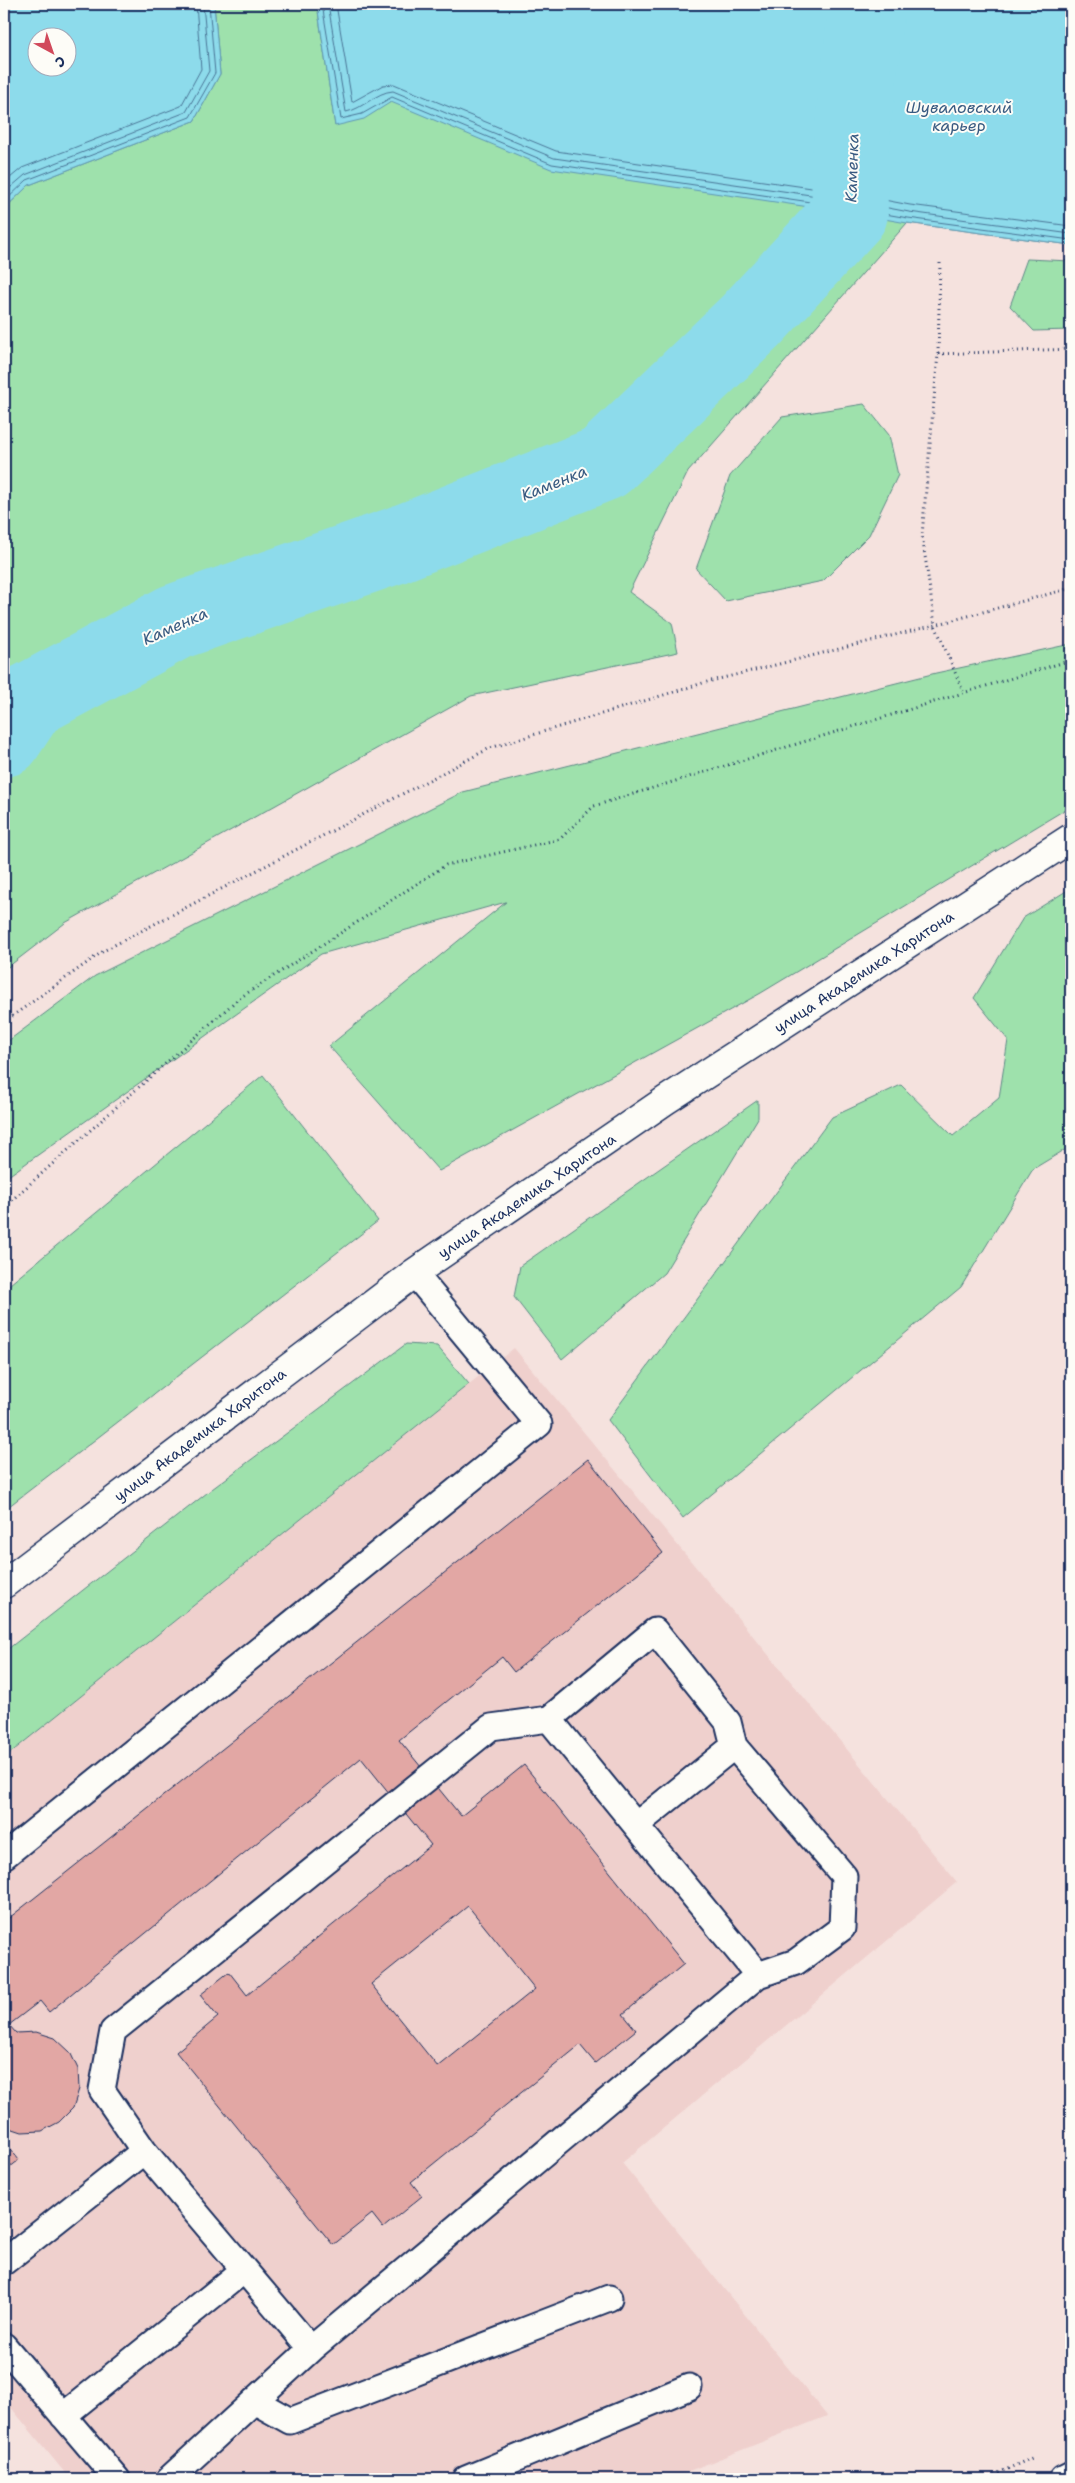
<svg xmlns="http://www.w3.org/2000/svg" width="1075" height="2483" viewBox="0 0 1075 2483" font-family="'Shantell Sans',sans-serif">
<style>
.built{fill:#efd0cd}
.green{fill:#9ee1ac;stroke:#5c8885}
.water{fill:#8ddbeb;stroke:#5f96b3;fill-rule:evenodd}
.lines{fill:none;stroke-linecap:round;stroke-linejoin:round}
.shore{stroke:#497496;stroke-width:1}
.river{stroke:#8ddbeb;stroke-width:76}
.building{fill:#e2a7a4;stroke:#1b2f5e;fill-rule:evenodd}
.service-casing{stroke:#1b2f5e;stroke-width:29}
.tertiary-casing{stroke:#1b2f5e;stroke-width:31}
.path{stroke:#1b2f5e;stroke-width:3;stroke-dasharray:1 4;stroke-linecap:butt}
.service{stroke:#fdfcf7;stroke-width:25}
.tertiary{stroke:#fdfcf7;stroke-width:28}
.labels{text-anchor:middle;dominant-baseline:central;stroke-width:4;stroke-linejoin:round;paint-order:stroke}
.street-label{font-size:15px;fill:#1b2f5e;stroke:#fdfcf7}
.water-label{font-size:16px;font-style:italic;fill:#385a81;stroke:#fdfcf7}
</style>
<rect width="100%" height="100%" fill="#f5e2de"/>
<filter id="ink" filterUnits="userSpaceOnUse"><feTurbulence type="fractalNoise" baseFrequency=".02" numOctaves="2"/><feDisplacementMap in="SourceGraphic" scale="10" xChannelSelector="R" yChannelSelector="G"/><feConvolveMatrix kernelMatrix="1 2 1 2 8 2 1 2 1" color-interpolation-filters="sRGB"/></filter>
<g filter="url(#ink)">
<!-- built -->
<path class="built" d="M 514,1348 L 957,1882 L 622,2163 L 827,2416 L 669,2479 L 70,2479 L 4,2399 L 4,1758 Z"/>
<!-- green -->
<path class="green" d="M 214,4 L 317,4 L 335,126 L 433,4 L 1071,245 L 907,223 L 688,472 L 629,592 L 672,623 L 678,652 L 471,696 L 65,923 L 4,970 L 4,209 L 29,185 L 194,121 L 220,74 Z
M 1027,259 L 1071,261 L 1071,330 L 1034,331 L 1010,306 Z
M 864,404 L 889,435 L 898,475 L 869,535 L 823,581 L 726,601 L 696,569 L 730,476 L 782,417 Z
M 1071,644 L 1071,806 L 761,993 L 439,1171 L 329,1046 L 506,902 L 321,954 L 4,1179 L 4,1044 L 95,976 L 463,792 L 936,673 Z
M 1071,888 L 1071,1146 L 1033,1169 L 961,1287 L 683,1518 L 608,1420 L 832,1117 L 901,1085 L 953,1136 L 999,1098 L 1008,1040 L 974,998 L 1023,918 Z
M 263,1075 L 378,1221 L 4,1510 L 4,1289 Z
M 758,1100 L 758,1118 L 664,1273 L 562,1359 L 514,1297 L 520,1266 Z
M 406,1344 L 437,1346 L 469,1384 L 4,1758 L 4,1652 L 212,1489 Z"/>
<!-- water -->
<path class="water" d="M 4,4 L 214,4 L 220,74 L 194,121 L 29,185 L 4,209 ZM 38,38 L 68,38 L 68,68 L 38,68 Z
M 317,4 L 1071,4 L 1071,245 L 907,223 L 850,213 L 551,169 L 391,102 L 364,119 L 335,126 Z"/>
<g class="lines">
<!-- shore -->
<path class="shore" d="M 322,4 L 341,119 L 362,114 L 392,97 L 552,164 L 851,208 L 908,218 L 1071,240
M 328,4 L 346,112 C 363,109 376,92 393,91 L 554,158 L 852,201 L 909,212 L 1071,234
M 336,4 L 352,102 L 383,85 L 394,84 L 556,151 L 853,194 L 910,205 L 1071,226
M 4,183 L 22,168 L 181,106 L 201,69 L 196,4
M 4,193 L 25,175 L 186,112 L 209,71 L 203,4
M 4,202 L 27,180 L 190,117 L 215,73 L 209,4"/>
<!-- river -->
<path class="river" d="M 4,739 L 29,701 L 175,622 L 394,546 L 604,463 L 751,321 L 850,213 L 849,162 L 867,4"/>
</g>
<!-- building -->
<path class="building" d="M 588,1459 L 663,1553 L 514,1672 L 502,1657 L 399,1740 L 461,1816 L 524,1765 L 684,1964 L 623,2014 L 636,2030 L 595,2063 L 580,2045 L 411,2182 L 422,2196 L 383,2228 L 372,2214 L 333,2245 L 176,2052 L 218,2017 L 200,1995 L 229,1972 L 247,1995 L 431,1845 L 361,1758 L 49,2012 L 40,2001 L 9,2025 L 16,2033 L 36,2032 L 55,2038 L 70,2052 L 78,2069 L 79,2089 L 73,2108 L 59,2122 L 42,2131 L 22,2132 L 4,2126 L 4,1922 ZM 468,1906 L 535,1989 L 438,2067 L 371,1984 Z
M 4,2141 L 19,2160 L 4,2172 Z"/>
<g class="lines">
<!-- service casing -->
<g class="service-casing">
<path id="service" d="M 549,1719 L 655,1631 L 728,1722 L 734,1746
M 636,1825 L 734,1746 L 844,1876 L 842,1928 L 796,1962 L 758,1975
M 4,1856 L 539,1424 L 414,1273
M 4,2262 L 144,2151
M 4,2346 L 117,2479
M 254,2401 L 290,2421 L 609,2298
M 63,2416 L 244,2270
M 169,2479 L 311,2349 L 758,1975 L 549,1719 L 491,1727 L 113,2031 L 102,2090 L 144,2151 L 311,2349
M 466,2479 L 689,2387
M 1063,2479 L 1071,2475"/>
</g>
<!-- tertiary casing -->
<g class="tertiary-casing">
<path id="tertiary" d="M 4,1584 L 414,1273 L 666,1100 L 1071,838"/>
</g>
<!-- path -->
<path class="path" d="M 940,263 L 938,354 L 922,535 L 935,625 L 963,691
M 938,354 L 1071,349
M 4,1022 L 105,950 L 490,748 L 703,683 L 935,625 L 1071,588
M 4,1207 L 238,999 L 446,865 L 560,839 L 594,806 L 1071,660
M 985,2479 L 1034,2457"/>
<!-- service -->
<use href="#service" class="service"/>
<!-- tertiary -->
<use href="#tertiary" class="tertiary"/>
</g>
</g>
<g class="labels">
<!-- street labels -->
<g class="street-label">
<text transform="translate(864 972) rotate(-33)">улица Академика Харитона</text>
<text transform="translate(527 1196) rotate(-34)">улица Академика Харитона</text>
<text transform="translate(200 1435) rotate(-37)">улица Академика Харитона</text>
</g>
<!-- water labels -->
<g class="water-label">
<text x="959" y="107">Шуваловский<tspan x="959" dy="18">карьер</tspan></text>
<text transform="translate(852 168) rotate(-88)">Каменка</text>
<text transform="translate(554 483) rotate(-22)">Каменка</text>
<text transform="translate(175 626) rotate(-24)">Каменка</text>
</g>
</g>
<!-- margin -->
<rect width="1075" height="2483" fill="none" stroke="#fdfcf7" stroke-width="20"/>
<rect x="10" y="10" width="1055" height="2463" fill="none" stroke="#1b2f5e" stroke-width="2" filter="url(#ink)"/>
<!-- north arrow -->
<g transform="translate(52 52) rotate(140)"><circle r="24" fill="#fdfcf7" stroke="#a3aaba"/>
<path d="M0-4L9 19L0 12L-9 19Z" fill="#d1495b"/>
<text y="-8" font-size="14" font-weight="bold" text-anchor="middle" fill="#1b2f5e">С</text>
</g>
</svg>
